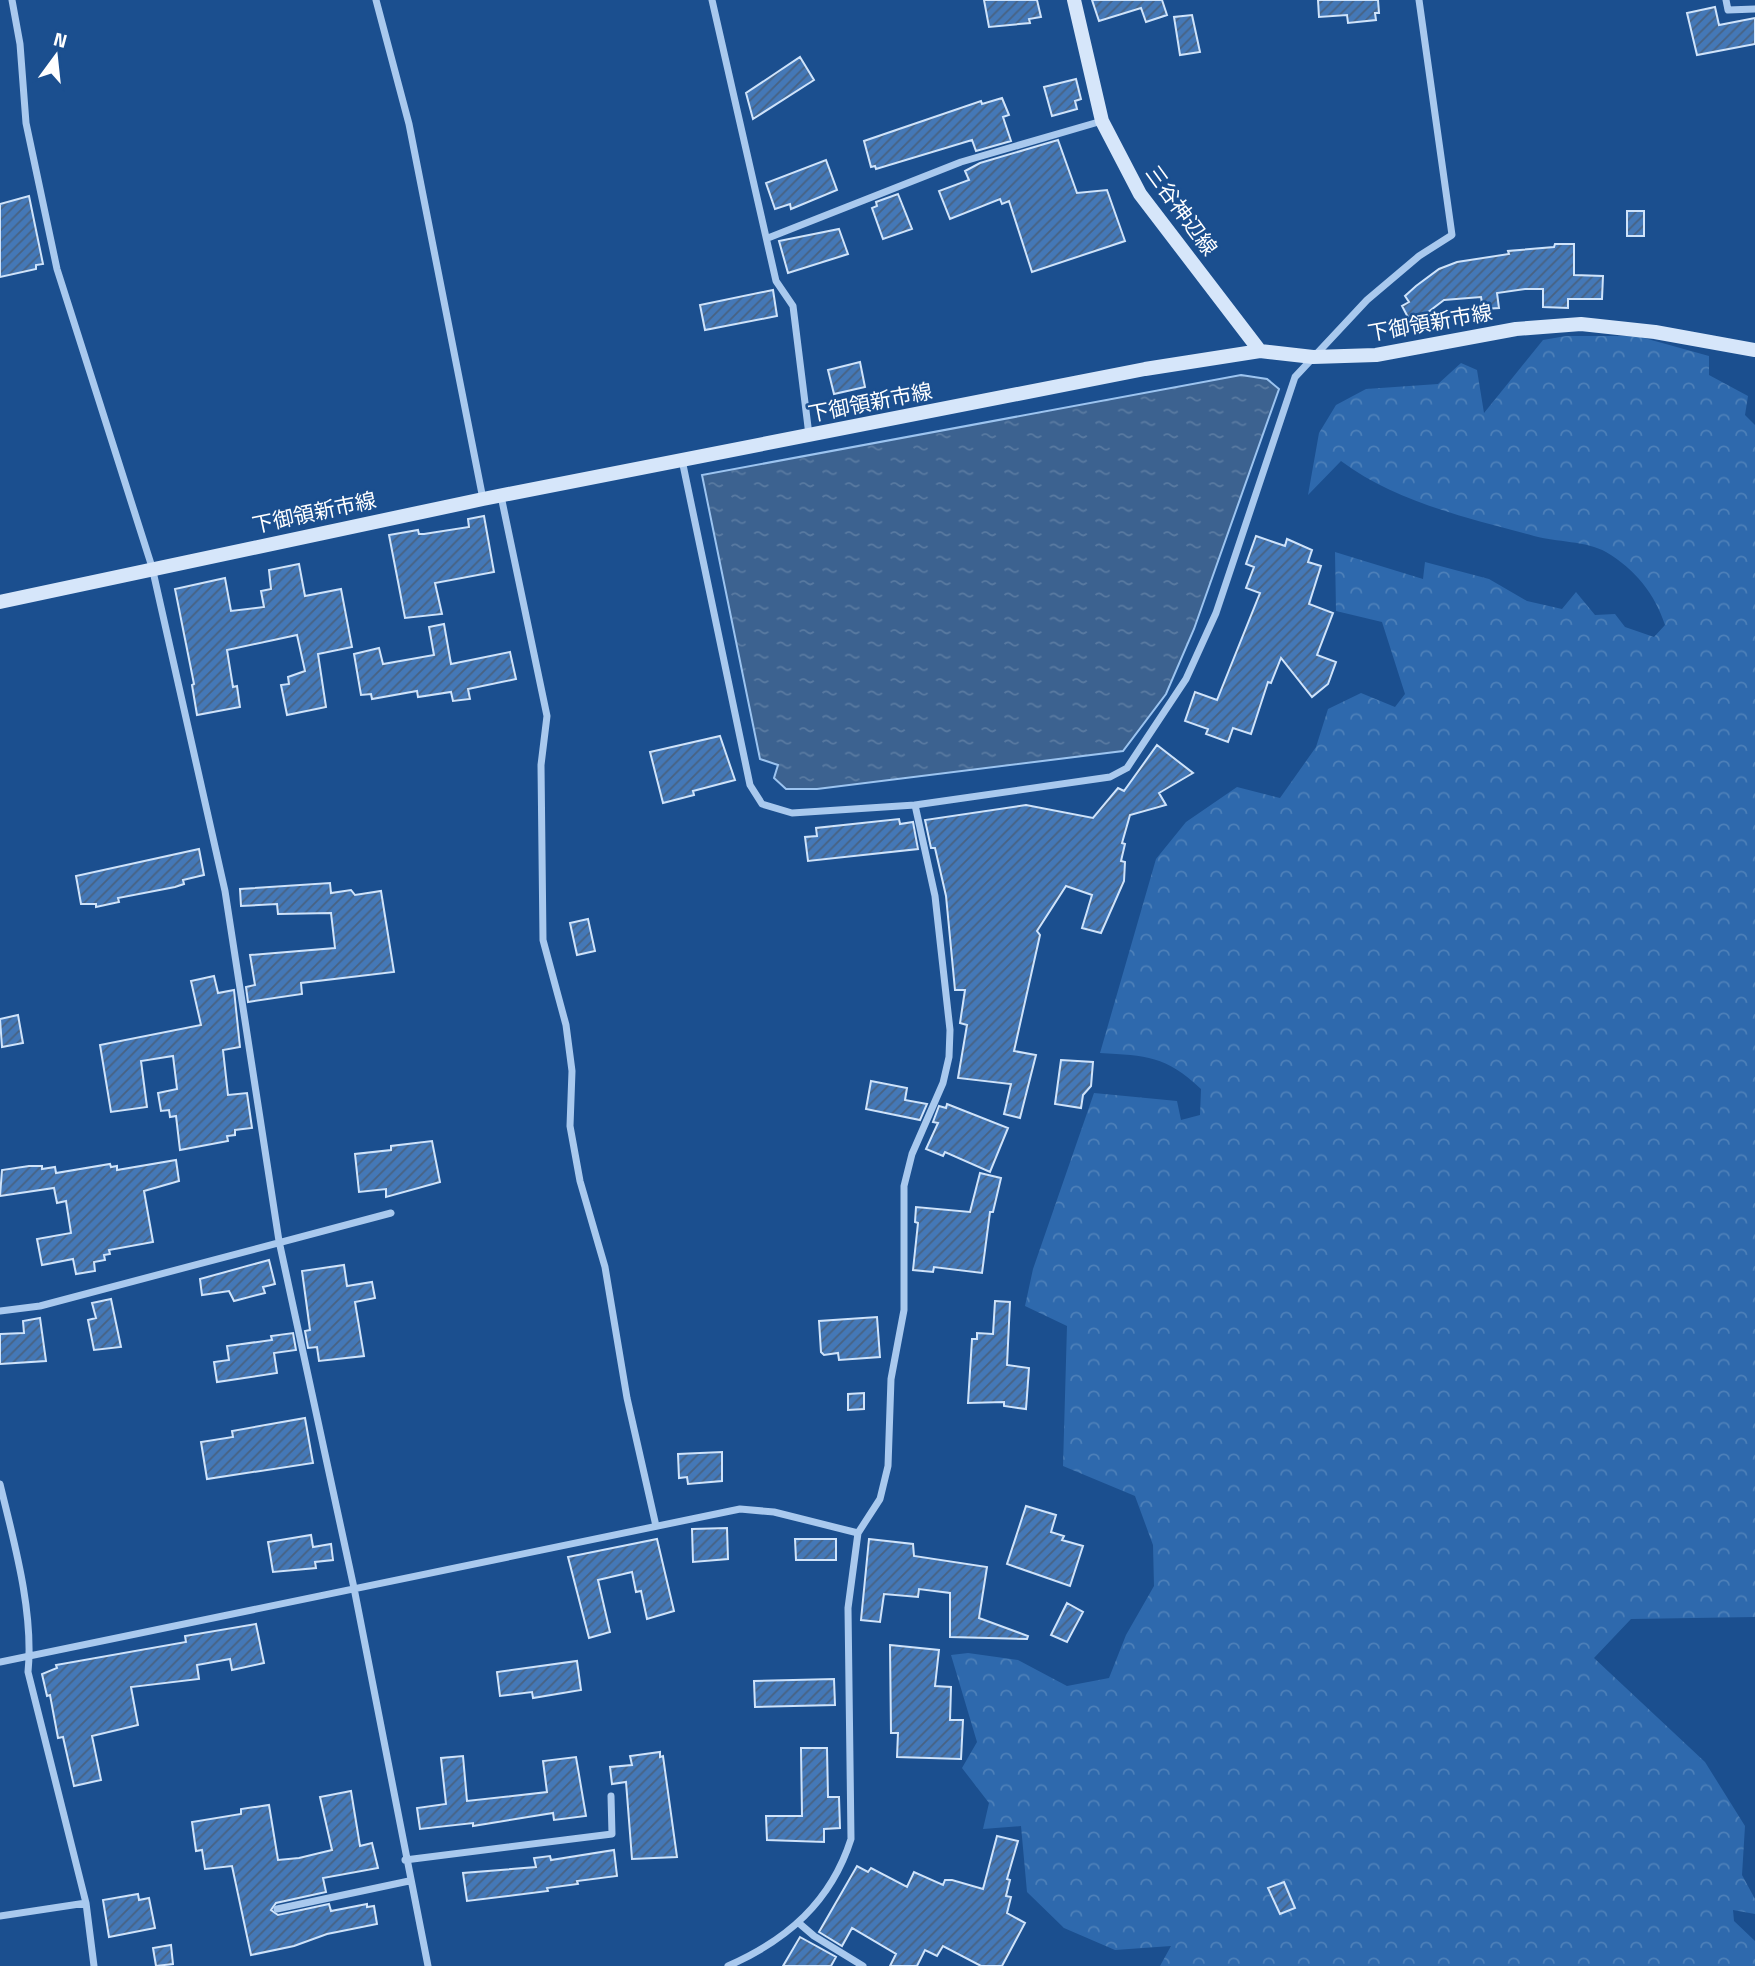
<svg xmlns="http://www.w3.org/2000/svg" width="1755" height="1966" viewBox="0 0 1755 1966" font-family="'Titillium Web','Noto Sans JP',sans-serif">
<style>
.forest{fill:url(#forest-crowns)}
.water{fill:url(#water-ripples);stroke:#9cc4f0;stroke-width:2}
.building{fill:url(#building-hatch);stroke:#cfe3fa;stroke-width:2}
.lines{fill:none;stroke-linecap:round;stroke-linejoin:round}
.street{stroke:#a9c9ee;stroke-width:7}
.secondary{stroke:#d6e6fa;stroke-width:14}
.labels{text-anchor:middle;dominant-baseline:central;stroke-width:5;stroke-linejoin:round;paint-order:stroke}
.street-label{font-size:21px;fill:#fff;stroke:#1b4f8f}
</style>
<defs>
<pattern id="forest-crowns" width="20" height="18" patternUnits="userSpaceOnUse" patternTransform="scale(1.75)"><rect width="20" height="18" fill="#2e69ad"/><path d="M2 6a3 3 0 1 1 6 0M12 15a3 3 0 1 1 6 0" fill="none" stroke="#4d80b9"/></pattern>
<pattern id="water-ripples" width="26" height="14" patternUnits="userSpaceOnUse" patternTransform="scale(1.75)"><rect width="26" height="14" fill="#3c6290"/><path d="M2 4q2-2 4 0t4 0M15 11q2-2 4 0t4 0" fill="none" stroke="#597aa1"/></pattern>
<pattern id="building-hatch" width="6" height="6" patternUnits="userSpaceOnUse" patternTransform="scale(1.75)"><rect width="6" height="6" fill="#4478b7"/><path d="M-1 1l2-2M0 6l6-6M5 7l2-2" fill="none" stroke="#486282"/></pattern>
</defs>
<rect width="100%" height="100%" fill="#1b4f8f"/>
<!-- forest -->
<path class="forest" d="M 1566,336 L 1637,336 L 1709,356 L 1709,375 L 1748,396 L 1745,415 L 1755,425 L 1755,1617 L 1631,1619 L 1594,1658 L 1705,1762 L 1745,1826 L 1742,1875 L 1755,1899 L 1755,1914 L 1733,1910 L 1734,1921 L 1755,1941 L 1755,1966 L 1160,1966 L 1171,1946 L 1115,1950 L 1064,1928 L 1027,1892 L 1021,1826 L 983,1829 L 989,1803 L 962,1768 L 977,1742 L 951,1655 L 968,1653 L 1018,1660 L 1067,1686 L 1109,1678 L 1126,1635 L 1154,1586 L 1153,1545 L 1135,1496 L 1063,1466 L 1067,1326 L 1025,1306 L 1033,1269 L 1094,1093 L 1177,1101 L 1181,1120 L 1200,1115 L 1201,1089 C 1165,1055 1147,1056 1100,1053 L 1156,859 L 1186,822 L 1237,787 L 1280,798 L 1316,747 L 1328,709 L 1361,693 L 1395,707 L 1405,694 L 1382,622 L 1336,611 L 1335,552 L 1423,579 L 1425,562 L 1489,579 L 1527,601 L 1562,609 L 1576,592 L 1595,615 L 1615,614 L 1625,627 L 1654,637 L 1665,625 C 1655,594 1635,569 1606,552 C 1587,541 1556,542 1534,536 C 1468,518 1396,502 1341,461 L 1308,495 L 1319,433 L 1336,405 L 1366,389 L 1438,384 L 1461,363 L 1477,370 L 1484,413 L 1543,340 Z"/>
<!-- water -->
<path class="water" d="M 1241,375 L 1267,379 L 1279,389 L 1194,629 L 1166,694 L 1123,751 L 817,789 L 786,789 L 774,778 L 778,765 L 760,759 L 702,475 Z"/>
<!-- building -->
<path class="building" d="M 984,0 L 1037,0 L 1041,17 L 1029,19 L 1030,23 L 989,27 Z
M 1092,0 L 1162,0 L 1167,15 L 1146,22 L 1141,8 L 1099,21 Z
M 1318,0 L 1378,0 L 1379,13 L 1375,13 L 1376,20 L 1348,23 L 1347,15 L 1319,17 Z
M 1715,7 L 1719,25 L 1755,18 L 1755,44 L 1697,55 L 1687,13 Z
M 1192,15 L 1200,52 L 1180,55 L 1174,17 Z
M 800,57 L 814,80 L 753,119 L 746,93 Z
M 1076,79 L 1081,99 L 1075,101 L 1077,109 L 1052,116 L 1044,87 Z
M 1002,98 L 1009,115 L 1003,117 L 1011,141 L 976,151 L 972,140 L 876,169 L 875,166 L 871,167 L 864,141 L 981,101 L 982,104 Z
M 1058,140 L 1077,193 L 1107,190 L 1125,241 L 1032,272 L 1009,201 L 1002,204 L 1000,199 L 950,219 L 939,191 L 969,180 L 965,171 L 980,163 Z
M 826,160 L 837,190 L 791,209 L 790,204 L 775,209 L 766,183 Z
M 898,194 L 912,229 L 883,239 L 872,208 L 877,206 L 876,202 Z
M 29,196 L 43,264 L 36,265 L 36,269 L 0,277 L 0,204 Z
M 1627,211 L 1644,211 L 1644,236 L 1627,236 Z
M 839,229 L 848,254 L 788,273 L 779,241 Z
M 1555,244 L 1574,244 L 1574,275 L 1603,276 L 1602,299 L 1568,299 L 1568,308 L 1543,307 L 1543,289 L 1525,289 L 1497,293 L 1499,308 L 1483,309 L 1481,297 L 1444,300 L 1419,319 L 1417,317 L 1410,321 L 1402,306 L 1409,302 L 1405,296 L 1416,286 L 1439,269 L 1457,262 L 1509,254 L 1508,251 L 1554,247 Z
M 773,290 L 777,316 L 705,330 L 700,305 Z
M 860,362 L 865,387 L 834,394 L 828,370 Z
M 484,516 L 494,572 L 435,583 L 442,614 L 405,618 L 389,535 L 418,530 L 419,534 L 424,534 L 469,527 L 468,519 Z
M 1256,536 L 1285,546 L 1287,539 L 1312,550 L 1308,562 L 1321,566 L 1309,604 L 1333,613 L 1317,655 L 1336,662 L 1328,684 L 1312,697 L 1281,658 L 1271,683 L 1268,682 L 1251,734 L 1233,728 L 1228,742 L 1206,734 L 1208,729 L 1185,721 L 1195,692 L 1217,700 L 1260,593 L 1246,588 L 1254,567 L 1246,564 Z
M 299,564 L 305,596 L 341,589 L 352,647 L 318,654 L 326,707 L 287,715 L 281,685 L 289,684 L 288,677 L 305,671 L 297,635 L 227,650 L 233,687 L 237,686 L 240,707 L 197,715 L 192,685 L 194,684 L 175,589 L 225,578 L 231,611 L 264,607 L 261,591 L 271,589 L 269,570 Z
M 444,624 L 451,664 L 510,652 L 516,679 L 468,689 L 470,699 L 453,701 L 451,692 L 418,697 L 417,691 L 372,699 L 371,694 L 361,695 L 354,654 L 379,648 L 383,664 L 434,655 L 429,627 Z
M 720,736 L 735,780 L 693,791 L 694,795 L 663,803 L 650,752 Z
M 1157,745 L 1193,773 L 1159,793 L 1166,805 L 1130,815 L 1122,843 L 1125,844 L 1121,861 L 1125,862 L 1124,881 L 1101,933 L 1082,928 L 1092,895 L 1066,886 L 1037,931 L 1040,935 L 1014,1051 L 1036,1055 L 1020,1118 L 1004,1114 L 1011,1084 L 958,1078 L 967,1025 L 960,1023 L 965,990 L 955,990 L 946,896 L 935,848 L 931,848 L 925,820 L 1026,805 L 1093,818 L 1118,788 L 1124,791 Z
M 899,819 L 900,824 L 913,822 L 918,849 L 808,861 L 805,837 L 817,836 L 816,828 Z
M 199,849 L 204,875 L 183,880 L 184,884 L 175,887 L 118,898 L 119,902 L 96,907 L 96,904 L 81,904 L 76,876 Z
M 330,883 L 331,893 L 351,890 L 355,895 L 381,891 L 394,972 L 301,983 L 302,994 L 248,1002 L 246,987 L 255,985 L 250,955 L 335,948 L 331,913 L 278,914 L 277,904 L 241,906 L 240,889 Z
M 588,919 L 595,951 L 577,955 L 570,923 Z
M 214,976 L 218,993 L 234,990 L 240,1047 L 223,1050 L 228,1095 L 247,1093 L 252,1128 L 235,1130 L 235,1135 L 227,1136 L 228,1141 L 180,1150 L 176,1116 L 170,1117 L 169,1110 L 161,1111 L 158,1093 L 177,1089 L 173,1056 L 141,1061 L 147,1107 L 111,1112 L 100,1045 L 201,1025 L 191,981 Z
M 18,1015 L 23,1043 L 2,1047 L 0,1019 Z
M 1061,1060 L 1093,1062 L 1091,1086 L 1083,1095 L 1081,1108 L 1055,1104 Z
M 871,1081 L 907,1088 L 905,1100 L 927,1104 L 920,1120 L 866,1109 Z
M 947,1104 L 1008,1128 L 990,1172 L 945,1152 L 943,1156 L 926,1149 L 938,1123 L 933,1122 L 939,1106 L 946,1108 Z
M 432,1141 L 440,1182 L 386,1197 L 386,1189 L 359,1192 L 355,1154 L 391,1150 L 391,1146 Z
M 176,1160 L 179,1181 L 144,1191 L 153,1242 L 109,1250 L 110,1254 L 104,1255 L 105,1260 L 94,1262 L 95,1271 L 76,1274 L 73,1259 L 42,1265 L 37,1239 L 71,1233 L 66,1201 L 57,1203 L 54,1188 L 0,1196 L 2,1170 L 29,1166 L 42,1166 L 42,1169 L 55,1167 L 56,1173 L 110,1164 L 111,1167 L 117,1166 L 117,1170 Z
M 980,1173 L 1001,1178 L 993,1212 L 990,1212 L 982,1273 L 934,1267 L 933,1272 L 913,1270 L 918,1223 L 915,1222 L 916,1207 L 970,1212 Z
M 269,1260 L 275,1284 L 263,1287 L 265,1293 L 234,1301 L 229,1291 L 202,1295 L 200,1279 Z
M 344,1265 L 347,1286 L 372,1282 L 375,1298 L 355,1302 L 364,1356 L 319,1361 L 317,1347 L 308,1348 L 305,1331 L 310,1330 L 302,1271 Z
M 111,1299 L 121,1347 L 94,1350 L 88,1320 L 96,1318 L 92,1303 Z
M 995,1301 L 1010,1302 L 1007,1365 L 1029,1368 L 1026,1409 L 1004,1406 L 1004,1402 L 968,1403 L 972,1339 L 977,1339 L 977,1333 L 993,1334 Z
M 877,1317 L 880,1357 L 839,1360 L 838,1353 L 824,1355 L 821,1352 L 819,1321 Z
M 40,1318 L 46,1361 L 0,1364 L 0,1334 L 24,1333 L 23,1321 Z
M 293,1333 L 296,1350 L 274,1353 L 277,1373 L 217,1382 L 214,1362 L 229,1360 L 227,1346 L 272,1340 L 271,1336 Z
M 864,1393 L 864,1409 L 848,1410 L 848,1394 Z
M 305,1418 L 313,1463 L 207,1479 L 201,1442 L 233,1437 L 232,1431 Z
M 722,1452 L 722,1481 L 688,1484 L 687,1477 L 679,1478 L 678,1454 Z
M 1026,1506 L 1056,1515 L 1051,1532 L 1064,1536 L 1062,1540 L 1083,1546 L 1070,1586 L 1007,1564 Z
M 727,1528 L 728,1559 L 693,1562 L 692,1529 Z
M 311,1535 L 313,1547 L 331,1544 L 333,1560 L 315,1562 L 316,1568 L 273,1572 L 268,1542 Z
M 657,1539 L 674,1611 L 647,1619 L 641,1591 L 636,1592 L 632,1572 L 598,1580 L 610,1632 L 589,1638 L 568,1557 Z
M 795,1539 L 836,1539 L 836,1560 L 796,1560 Z
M 869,1539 L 913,1544 L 914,1556 L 987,1567 L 979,1618 L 1028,1636 L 1027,1639 L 950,1637 L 950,1593 L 919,1589 L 918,1597 L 884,1594 L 880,1622 L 861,1620 Z
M 1067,1603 L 1083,1612 L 1067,1642 L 1051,1635 Z
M 256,1624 L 264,1663 L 232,1670 L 230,1659 L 197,1665 L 199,1679 L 131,1687 L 138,1725 L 92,1736 L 101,1780 L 74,1786 L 63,1737 L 58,1738 L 50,1695 L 47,1696 L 42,1674 L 57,1668 L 56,1665 L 186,1642 L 185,1636 Z
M 890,1645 L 939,1650 L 935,1686 L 951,1687 L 950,1720 L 963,1720 L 961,1759 L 897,1757 L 898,1733 L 891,1733 Z
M 577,1661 L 581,1690 L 533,1698 L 532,1692 L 500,1696 L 497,1672 Z
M 834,1679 L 835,1705 L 755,1707 L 754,1681 Z
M 801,1748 L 827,1748 L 828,1797 L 839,1797 L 840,1828 L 824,1829 L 824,1842 L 767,1840 L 766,1816 L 802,1816 Z
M 660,1752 L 660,1757 L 663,1756 L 677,1857 L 632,1859 L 626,1782 L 612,1784 L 610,1767 L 632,1765 L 630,1756 Z
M 463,1756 L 467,1801 L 547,1792 L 543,1761 L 576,1757 L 586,1816 L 554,1820 L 553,1813 L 473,1826 L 473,1823 L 420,1829 L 417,1808 L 446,1804 L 441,1758 Z
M 351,1791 L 360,1846 L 372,1843 L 378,1868 L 323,1878 L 326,1892 L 276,1903 L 271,1910 L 278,1915 L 329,1904 L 331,1911 L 367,1904 L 367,1907 L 374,1906 L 377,1924 L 327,1934 L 294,1946 L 251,1955 L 232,1866 L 205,1869 L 202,1850 L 196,1851 L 192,1822 L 241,1814 L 241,1809 L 269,1805 L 278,1860 L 299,1858 L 332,1850 L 320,1797 Z
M 997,1836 L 1018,1841 L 1007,1879 L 1010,1880 L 1006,1896 L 1011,1897 L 1007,1913 L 1025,1923 L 1002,1966 L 981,1966 L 943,1946 L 937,1956 L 925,1950 L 917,1966 L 890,1966 L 896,1954 L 852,1928 L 842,1946 L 819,1932 L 857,1866 L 868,1872 L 871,1868 L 907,1887 L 914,1872 L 943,1885 L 945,1880 L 952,1880 L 983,1889 Z
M 614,1850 L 617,1876 L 577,1881 L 578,1884 L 547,1888 L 548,1891 L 467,1901 L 463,1873 L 536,1867 L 534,1858 L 550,1856 L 551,1860 Z
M 1284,1882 L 1295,1908 L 1280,1914 L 1268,1888 Z
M 138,1894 L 139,1900 L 149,1898 L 155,1928 L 109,1937 L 103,1900 Z
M 800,1937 L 836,1957 L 831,1966 L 783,1966 Z
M 171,1945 L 173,1964 L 156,1966 L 153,1948 Z"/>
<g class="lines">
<!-- street -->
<path class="street" d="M 12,0 L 20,44 L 26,123 L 57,269 L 152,567 L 225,891 L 279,1241 L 354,1588 L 428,1966
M 376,0 L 409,124 L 483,499
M 712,0 L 776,281 L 793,306 L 809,435
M 1726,0 L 1728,10 L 1755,9
M 768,238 L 961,162 L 1102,121
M 682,460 L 750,785 L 762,804 L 792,813 L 915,805 L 1110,777 L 1127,768 L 1186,679 L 1216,613 L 1295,377 L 1367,300 L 1419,256 L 1452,235 L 1419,0
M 501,496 L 547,716 L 541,765 L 543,940 L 566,1025 L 572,1071 L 570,1126 L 580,1181 L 605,1267 L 627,1398 L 656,1526
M 0,1311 L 40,1306 L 391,1213
M 0,1484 C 14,1542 34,1612 28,1672 L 86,1903 L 94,1966
M 0,1662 L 740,1509 L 774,1512 L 858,1533
M 405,1860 L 612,1834 L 611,1796
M 277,1909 L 409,1881
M 0,1916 L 86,1903
M 800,1924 L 814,1936 L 863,1966
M 728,1966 C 787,1940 831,1902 851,1839 L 848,1608 L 858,1533 L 880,1499 L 888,1466 L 891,1379 L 904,1310 L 904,1186 L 912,1154 L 943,1083 L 949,1057 L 950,1030 L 935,896 L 915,805"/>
<!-- secondary -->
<path class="secondary" d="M 1074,0 L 1102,121 L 1140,194 L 1260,351
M 0,602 L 483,499 L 1145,369 L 1260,351 L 1313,357 L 1376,355 L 1516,329 L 1581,324 L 1655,332 L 1755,350"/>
</g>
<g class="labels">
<!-- street labels -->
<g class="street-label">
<text transform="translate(1182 210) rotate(54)">三谷神辺線</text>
<text transform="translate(1430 322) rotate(-10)">下御領新市線</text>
<text transform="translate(870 402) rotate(-11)">下御領新市線</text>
<text transform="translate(314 512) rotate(-12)">下御領新市線</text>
</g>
</g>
<!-- north arrow -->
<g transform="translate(56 56) rotate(15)" stroke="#1b4f8f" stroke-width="5" paint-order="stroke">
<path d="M0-5L12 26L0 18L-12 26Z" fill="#ffffff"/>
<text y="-10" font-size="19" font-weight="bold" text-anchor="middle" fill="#ffffff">N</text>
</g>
</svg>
